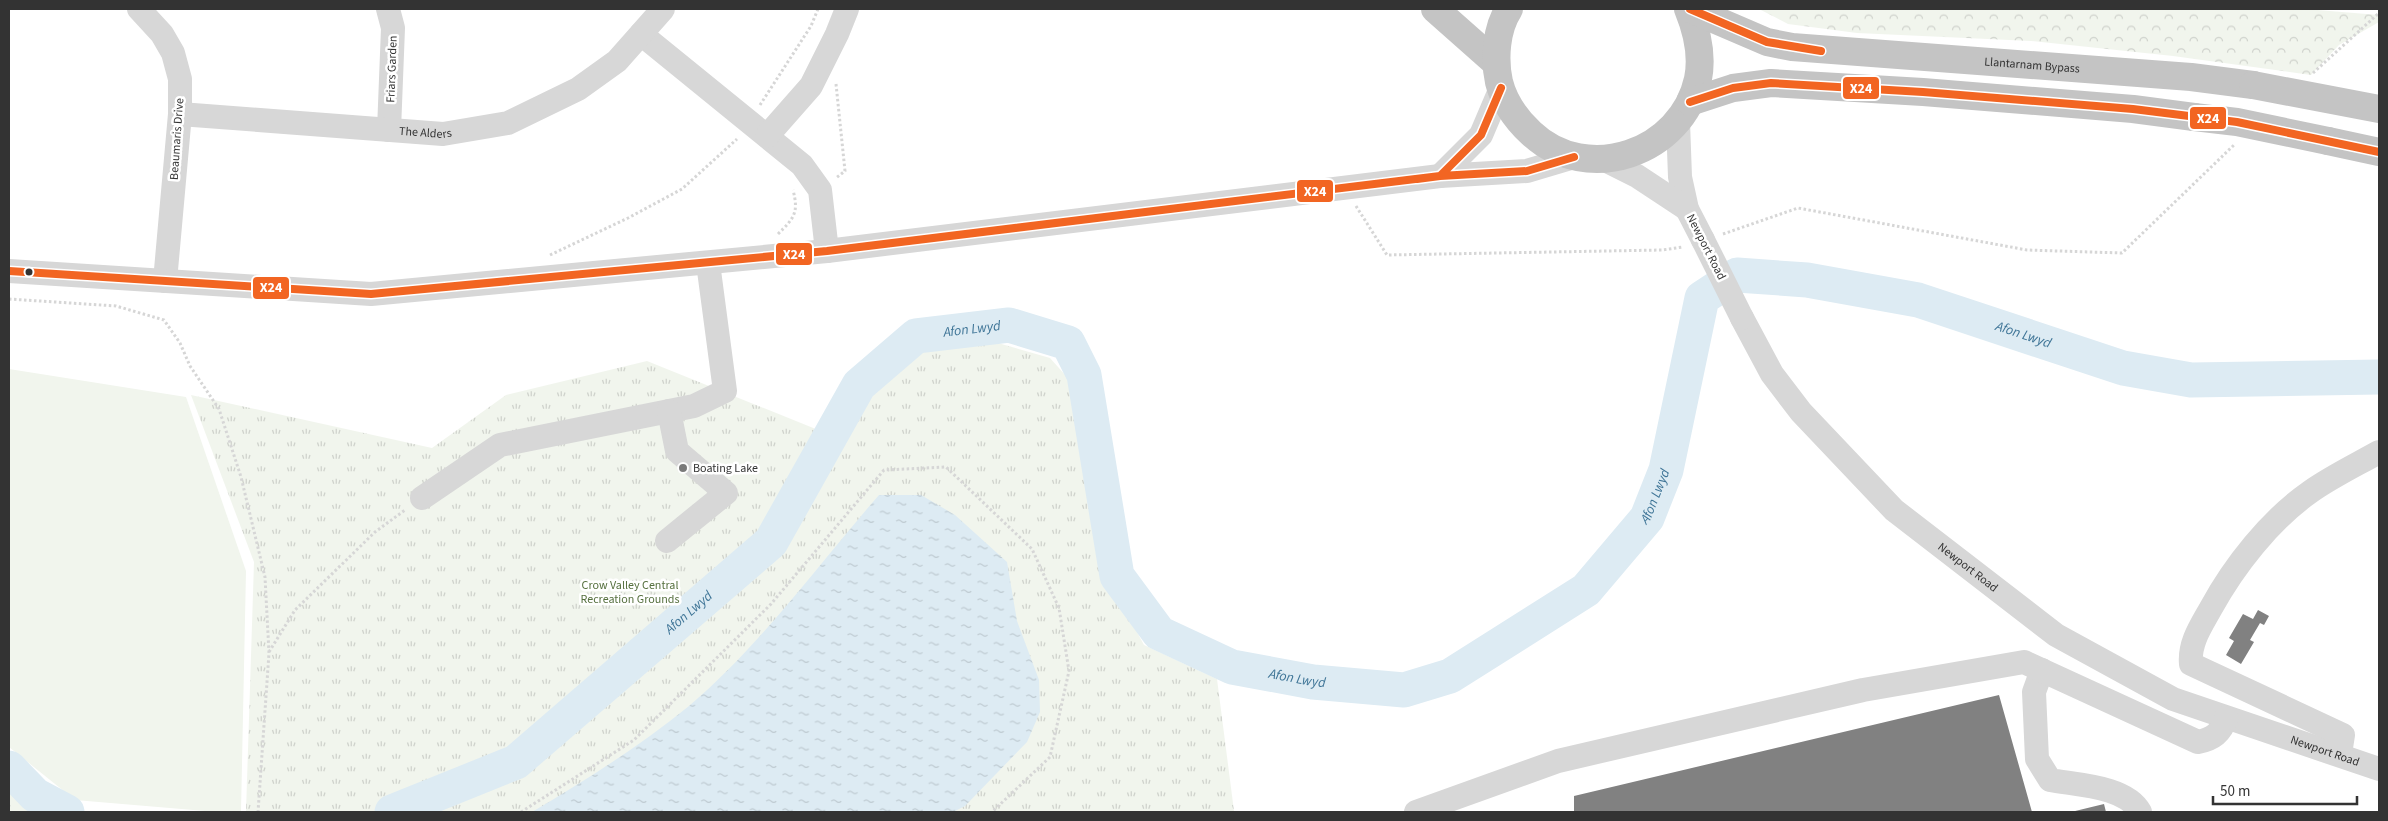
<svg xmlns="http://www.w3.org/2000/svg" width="2388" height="821" viewBox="0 0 2388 821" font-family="'Source Sans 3',sans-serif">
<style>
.grass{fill:#f1f5ed}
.forest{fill:url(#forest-crowns)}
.park{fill:url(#park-tufts)}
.water{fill:url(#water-ripples)}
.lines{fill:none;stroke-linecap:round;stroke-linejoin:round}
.river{stroke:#ddebf3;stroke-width:35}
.building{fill:#818181}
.path{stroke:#d6d6d6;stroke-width:3;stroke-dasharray:2.5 2.5;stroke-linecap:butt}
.minor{stroke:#d7d7d7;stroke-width:24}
.highway{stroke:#c4c4c4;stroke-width:28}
.minor-bridge{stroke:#d7d7d7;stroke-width:24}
.highway-bridge{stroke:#c4c4c4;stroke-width:28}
.bus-1-casing{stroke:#fff;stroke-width:11}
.bus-1{stroke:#f26522;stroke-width:8}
.bus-dot{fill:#333;stroke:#fff;stroke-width:2}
.poi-dot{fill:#7a7a7a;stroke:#fff;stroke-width:2}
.labels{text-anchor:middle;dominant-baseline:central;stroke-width:5;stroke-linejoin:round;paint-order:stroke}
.street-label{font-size:12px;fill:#333;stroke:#fff}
.poi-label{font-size:12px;fill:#333;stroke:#fff;text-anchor:start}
.park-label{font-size:12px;fill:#56703f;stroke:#fff}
.water-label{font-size:14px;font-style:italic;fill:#3f7597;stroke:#fff}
.line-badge{stroke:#fff;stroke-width:2}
.badge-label{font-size:14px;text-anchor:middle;font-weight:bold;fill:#fff}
</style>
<defs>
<pattern id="forest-crowns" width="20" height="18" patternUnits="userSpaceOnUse" patternTransform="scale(1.25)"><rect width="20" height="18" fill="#f1f5ed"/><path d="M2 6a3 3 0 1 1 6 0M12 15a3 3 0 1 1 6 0" fill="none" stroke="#cfd2cc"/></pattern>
<pattern id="park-tufts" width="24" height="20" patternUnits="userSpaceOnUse" patternTransform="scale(1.25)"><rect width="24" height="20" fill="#f1f5ed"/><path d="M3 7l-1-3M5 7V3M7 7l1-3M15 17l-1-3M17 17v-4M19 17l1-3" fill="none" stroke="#cfd2cc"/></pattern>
<pattern id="water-ripples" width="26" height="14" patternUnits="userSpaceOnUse" patternTransform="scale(1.25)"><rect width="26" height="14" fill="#ddebf3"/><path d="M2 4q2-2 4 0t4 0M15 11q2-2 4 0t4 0" fill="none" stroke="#becad1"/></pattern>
</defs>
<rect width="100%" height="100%" fill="#fff"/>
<!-- grass -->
<path class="grass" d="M 9,369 L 186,397 L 246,571 L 241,812 L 217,812 L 75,800 L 9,747 Z"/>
<!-- forest -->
<path class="forest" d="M 1759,9 L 2305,9 L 2379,15 L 2379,22 L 2339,45 L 2311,75 L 2173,56 L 2031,41 L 1857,33 L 1788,24 Z"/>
<!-- park -->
<path class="park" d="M 991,341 L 1050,358 L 1075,386 L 1100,564 L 1144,645 L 1217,679 L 1234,811 L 246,812 L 254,562 L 191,395 L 432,448 L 506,395 L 647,361 L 838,438 L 868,385 L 917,344 Z
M 9,789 L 37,812 L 9,812 Z"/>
<!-- water -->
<path class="water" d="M 879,495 L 921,495 L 955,515 L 1007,562 L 1017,621 L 1039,680 L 1040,712 L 1027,742 L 965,806 L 953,812 L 532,812 C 586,780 640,746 689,706 C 761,645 817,566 879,495 Z"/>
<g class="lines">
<!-- river -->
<g class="river">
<path d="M 9,768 L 35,795 L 67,812"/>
<path id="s1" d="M 392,812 L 516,762 L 771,542 L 859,385 L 916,336 L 1009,325 L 1068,343 L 1084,375 L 1117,576 L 1159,633 L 1232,667 L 1313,682 L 1404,690 L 1450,676 L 1586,590 L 1647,518 L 1666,470 L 1702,298 L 1737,275 L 1807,280 L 1918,300 L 2123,368 L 2191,380 L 2379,377"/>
</g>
</g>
<!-- building -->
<path class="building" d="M 2258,610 L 2269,616 L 2264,625 L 2260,623 L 2250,640 L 2254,642 L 2241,664 L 2226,655 L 2234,641 L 2229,638 L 2243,614 L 2253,619 Z
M 1999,695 L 2032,812 L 1574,812 L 1574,796 Z
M 2104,804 L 2106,812 L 2071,812 Z"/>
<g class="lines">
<!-- path -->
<path class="path" d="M 2313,73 L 2379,13
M 836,84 L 845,171 L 836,178
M 760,105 L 811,26 L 818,9
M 1356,206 L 1387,255 L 1662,250 L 1683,247
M 778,234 C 794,218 799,213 793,190
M 1723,234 L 1798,208 L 2027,250 L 2122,253 L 2234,145
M 550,255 L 628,218 L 682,189 L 737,139
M 9,299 L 116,306 L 164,320 L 180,343 L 190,366 L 219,409 L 241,477 L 265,577 L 269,653 L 258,812
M 269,652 L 295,610 L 375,532 L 405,510
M 521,812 L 634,740 L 771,604 L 884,470 L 946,467 L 1032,549 L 1059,608 L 1069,671 L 1050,757 L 992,812"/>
<!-- minor -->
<g class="minor">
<path d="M 139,9 L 162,34 L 173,53 L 180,79 L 180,114 L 165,281"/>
<path d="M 388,9 L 393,28 L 389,130"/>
<path d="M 641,34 L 802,165 L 820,190 L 827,251"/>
<path id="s2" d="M 180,114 L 443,134 L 508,123 L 578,89 L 617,61 L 663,9"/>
<path d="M 1678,122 L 1680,177 L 1687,209 L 1703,240"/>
<path d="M 767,136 L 811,86 L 837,34 L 847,9"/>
<path d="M 1605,160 L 1637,176 L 1687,209"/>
<path d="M 1440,176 L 1481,135 L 1501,88"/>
<path d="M 9,271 L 371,294 L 827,251 L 1440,176 L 1527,171 L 1574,157"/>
<path id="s3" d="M 1742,318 L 1772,374 L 1801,412 L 1894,510 L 2056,635 L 2173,699 L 2379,769"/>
<path d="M 422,498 L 500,445 L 694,406 L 725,391 L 708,263"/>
<path d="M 667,541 L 726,493 L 677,451 L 669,411"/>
<path d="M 2042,670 L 2034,692 L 2037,759 L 2050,780 C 2076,785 2126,786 2140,812"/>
<path d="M 2340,754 L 2343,735 L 2191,664 C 2189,643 2201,626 2211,608 C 2234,566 2270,520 2310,492 C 2331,477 2356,465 2379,452"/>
<path d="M 1416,812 L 1558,761 L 1863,690 L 2024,662 L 2198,742 C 2213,739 2221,733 2226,718"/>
</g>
<!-- highway -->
<g class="highway">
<path d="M 1435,9 L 1496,63"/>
<path d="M 1509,9 C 1496,29 1494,59 1499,82 C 1504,102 1516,119 1531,133 C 1587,186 1682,153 1698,79 C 1703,54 1697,31 1688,9"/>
<path id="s4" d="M 1690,9 L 1767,42 L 1792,47 L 2191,77 L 2253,85"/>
<path d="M 1690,102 L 1733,88 L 1771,83 L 1923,92 L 2133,109 L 2194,117"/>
<path d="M 2328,141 L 2379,152"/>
</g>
<!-- minor-bridge -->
<path class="minor-bridge" d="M 1703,240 L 1742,318"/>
<!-- highway-bridge -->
<path class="highway-bridge" d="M 2253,85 L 2379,109
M 2194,117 L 2237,122 L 2328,141"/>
<!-- bus-1 casing -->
<g class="bus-1-casing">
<path id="bus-1" d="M 1690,9 L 1767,42 L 1821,51
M 1690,102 L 1733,88 L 1771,83 L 1923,92 L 2133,109 L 2237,122 L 2379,152
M 1417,179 L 1440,176 L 1481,135 L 1501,88
M 9,271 L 371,294 L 827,251 L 1440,176 L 1527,171 L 1574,157"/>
</g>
<!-- bus-1 -->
<use href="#bus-1" class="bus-1"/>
</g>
<!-- markers -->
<circle class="bus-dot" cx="29" cy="272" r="4.5"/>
<circle class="poi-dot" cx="683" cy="468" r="5"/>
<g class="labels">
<!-- street labels -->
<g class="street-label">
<text stroke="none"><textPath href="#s4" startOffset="350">Llantarnam Bypass</textPath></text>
<text transform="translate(392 69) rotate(-88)">Friars Garden</text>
<text stroke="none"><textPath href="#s2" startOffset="246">The Alders</textPath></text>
<text transform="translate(177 139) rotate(-86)">Beaumaris Drive</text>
<text transform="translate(1706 247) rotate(63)">Newport Road</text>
<text stroke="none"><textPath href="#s3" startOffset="340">Newport Road</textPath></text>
<text stroke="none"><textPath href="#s3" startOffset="745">Newport Road</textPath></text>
</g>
<!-- poi labels -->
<g class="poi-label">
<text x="693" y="468">Boating Lake</text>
</g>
<!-- park labels -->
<g class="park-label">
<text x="630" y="585">Crow Valley Central<tspan x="630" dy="14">Recreation Grounds</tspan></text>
</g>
<!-- water labels -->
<g class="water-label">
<text stroke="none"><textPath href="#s1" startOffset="782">Afon Lwyd</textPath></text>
<text stroke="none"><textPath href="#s1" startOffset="2312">Afon Lwyd</textPath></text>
<text stroke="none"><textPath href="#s1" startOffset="1772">Afon Lwyd</textPath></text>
<text stroke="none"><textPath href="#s1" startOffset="362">Afon Lwyd</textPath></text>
<text stroke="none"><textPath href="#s1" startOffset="1338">Afon Lwyd</textPath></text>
</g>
</g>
<g class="line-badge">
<rect x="1842" y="76" width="38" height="24" rx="5" fill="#f26522"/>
<rect x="2189" y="106" width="38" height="24" rx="5" fill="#f26522"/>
<rect x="1296" y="179" width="38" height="24" rx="5" fill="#f26522"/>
<rect x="775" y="242" width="38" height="24" rx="5" fill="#f26522"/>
<rect x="252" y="276" width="38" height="24" rx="5" fill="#f26522"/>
</g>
<g class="badge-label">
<text x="1861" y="93">X24</text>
<text x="2208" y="123">X24</text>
<text x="1315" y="196">X24</text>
<text x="794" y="259">X24</text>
<text x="271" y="292">X24</text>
</g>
<!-- border -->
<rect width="2388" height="821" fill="none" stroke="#333333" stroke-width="20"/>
<!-- scale -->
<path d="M2213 796v8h144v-8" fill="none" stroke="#333333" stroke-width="2.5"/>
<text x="2220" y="796" font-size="15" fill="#333333" stroke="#ffffff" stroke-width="4" paint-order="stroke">50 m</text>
</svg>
